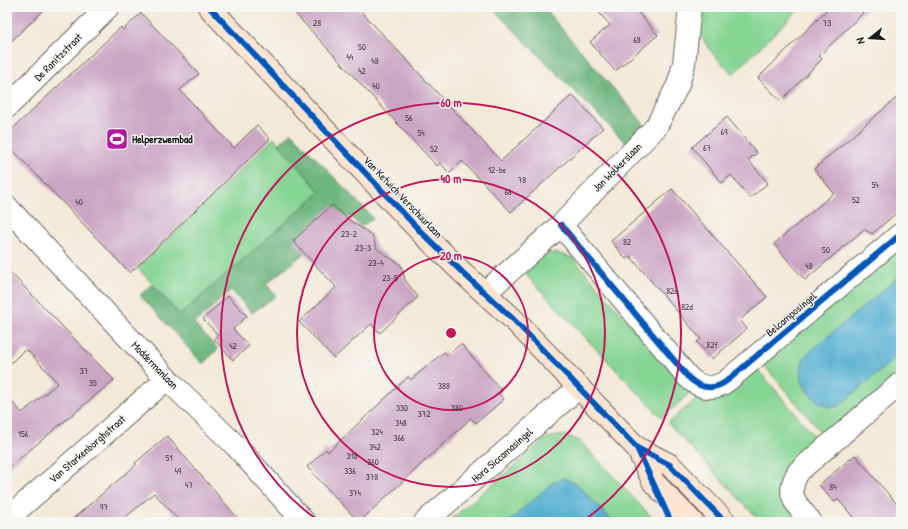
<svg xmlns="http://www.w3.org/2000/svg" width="908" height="529" viewBox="0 0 908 529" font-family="'Patrick Hand',sans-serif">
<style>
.green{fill:#87d594;stroke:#527858}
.forest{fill:#6db67e;stroke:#44694d}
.water{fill:#53afd1;stroke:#386676}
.building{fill:#cba5c4}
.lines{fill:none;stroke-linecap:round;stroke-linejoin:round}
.minor-casing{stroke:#67645d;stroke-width:24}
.secondary-casing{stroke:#67645d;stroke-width:24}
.minor{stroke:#fff;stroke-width:22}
.secondary{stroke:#fde4d1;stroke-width:22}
.cycleway-casing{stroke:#f6f6f2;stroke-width:8}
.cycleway{stroke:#0057b8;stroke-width:6}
.ring{fill:none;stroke:#c2185b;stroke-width:2}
.labels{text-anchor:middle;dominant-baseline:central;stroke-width:3;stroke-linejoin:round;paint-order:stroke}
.number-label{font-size:9px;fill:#483e46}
.street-label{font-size:11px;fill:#1c1c1c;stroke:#f6f6f2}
.poi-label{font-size:11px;font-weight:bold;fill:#1c1c1c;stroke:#f6f6f2;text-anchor:start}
.centre{fill:#c2185b;stroke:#f6f6f2;stroke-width:2}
.ring-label{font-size:12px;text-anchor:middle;font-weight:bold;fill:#c2185b;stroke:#f6f6f2;stroke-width:3;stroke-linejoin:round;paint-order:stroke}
</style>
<rect width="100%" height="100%" fill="#f6f6f2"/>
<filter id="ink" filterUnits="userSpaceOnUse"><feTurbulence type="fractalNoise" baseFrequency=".025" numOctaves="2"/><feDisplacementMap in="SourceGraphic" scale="8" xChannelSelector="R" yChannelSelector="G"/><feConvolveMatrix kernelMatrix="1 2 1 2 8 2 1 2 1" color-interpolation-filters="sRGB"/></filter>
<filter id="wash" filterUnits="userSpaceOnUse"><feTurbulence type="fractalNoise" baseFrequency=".012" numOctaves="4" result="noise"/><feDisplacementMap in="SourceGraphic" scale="16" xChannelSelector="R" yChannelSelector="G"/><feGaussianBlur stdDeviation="0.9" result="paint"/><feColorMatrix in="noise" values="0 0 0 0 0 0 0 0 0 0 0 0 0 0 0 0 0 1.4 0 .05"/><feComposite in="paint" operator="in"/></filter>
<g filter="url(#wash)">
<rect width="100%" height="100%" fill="#f3e9d7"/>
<!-- green -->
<path class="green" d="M 698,7 L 801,7 L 733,74 C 711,52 696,41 698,7 Z
M 274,138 L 320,192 L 180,315 L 138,268 Z
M 901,244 L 901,275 L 804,359 C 803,365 802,372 802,378 C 803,394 821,406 836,407 L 901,353 L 901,375 L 827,439 L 762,363 Z
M 549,253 L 557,253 L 573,258 L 680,381 L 692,391 L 662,418 L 526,275 C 531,264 538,257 549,253 Z
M 756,367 L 820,443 L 784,475 C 769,492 790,509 802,522 L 761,522 L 668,423 L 701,395 Z
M 565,435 L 580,441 L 656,522 L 613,522 L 577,484 L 552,484 L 508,522 L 448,522 L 547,438 Z"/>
<!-- forest -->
<path class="forest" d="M 491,7 L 543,7 L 644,124 L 627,144 Z
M 291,132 L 373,218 L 361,227 L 350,216 L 266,284 L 276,296 L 252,313 L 231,290 L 194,324 L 218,349 L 203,364 L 140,295 L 152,285 L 180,315 L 320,192 L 279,144 Z"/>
<!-- water -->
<path class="water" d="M 901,275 L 901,353 L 839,406 C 831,409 827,406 821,403 C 804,393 795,374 806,355 Z
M 564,478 L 577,484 L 613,522 L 508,522 L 552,483 Z"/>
<g id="blocks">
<!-- building -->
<path class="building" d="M 7,7 L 47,7 L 7,45 Z
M 289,7 L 357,7 L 501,161 L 572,95 L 603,128 L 511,212 L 462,161 L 450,173 L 440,163 L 437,166 Z
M 594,7 L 633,7 L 658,35 L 615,71 L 590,42 L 610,25 Z
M 830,7 L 869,7 L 819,56 L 822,59 L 781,101 L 758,78 Z
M 141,13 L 199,74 L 180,90 L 234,148 L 257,125 L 270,139 L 130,273 L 7,144 L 7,134 L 121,27 L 123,30 Z
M 901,94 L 901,209 L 872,234 L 864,229 L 805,280 L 774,244 L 834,193 L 814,169 Z
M 727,117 L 757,153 L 748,160 L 768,183 L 750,198 L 731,175 L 722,183 L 692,147 Z
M 672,189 L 767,297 L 740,320 L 747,329 L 712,359 L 697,342 L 701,339 L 658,289 L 630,256 L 626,259 L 611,241 Z
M 332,205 L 349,220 L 372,235 L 377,249 L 401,265 L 405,280 L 418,297 L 380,333 L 371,324 L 334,358 L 299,322 L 336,287 L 293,241 Z
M 7,269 L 114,380 L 7,469 L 7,396 L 22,413 L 58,383 L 27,350 L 22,352 L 7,367 Z
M 228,296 L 247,316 L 233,329 L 249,346 L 233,360 L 214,339 L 218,335 L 203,319 Z
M 461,344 L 502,391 L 499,394 L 504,399 L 476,423 L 471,418 L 359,522 L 307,467 L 326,449 L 328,452 L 408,377 L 411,380 L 444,352 L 447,355 Z
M 167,436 L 241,522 L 180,522 L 154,493 L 120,522 L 69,522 L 136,465 L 135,463 Z
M 855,455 L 901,509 L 901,522 L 857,522 L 838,499 L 834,502 L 819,485 Z"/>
</g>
</g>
<g filter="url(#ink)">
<use href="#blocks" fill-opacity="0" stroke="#67645d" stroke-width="1"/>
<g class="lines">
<!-- minor casing -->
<g class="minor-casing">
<path id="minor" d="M 7,107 L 108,7
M 7,207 L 167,379 L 236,446 L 304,522
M 561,225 L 688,377 C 700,389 714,391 728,380 L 901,234
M 485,293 L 561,225 L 656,127 L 678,85 L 684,64 L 690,7
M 7,519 L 167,379
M 425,522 L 579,387
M 811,522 C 796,504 784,494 799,471 L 901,383"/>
</g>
<!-- secondary casing -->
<g class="secondary-casing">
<path id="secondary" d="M 209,7 L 421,232 L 463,273 L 513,319 L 637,448 L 654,483 L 692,522
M 637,448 L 670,465 L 725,522"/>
</g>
<!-- minor -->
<use href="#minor" class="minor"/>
<!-- secondary -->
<use href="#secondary" class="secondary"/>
<!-- cycleway casing -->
<g class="cycleway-casing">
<path id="cycleway" d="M 209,7 L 421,232 L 463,273 L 513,319 L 637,448 L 671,522
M 561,225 L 688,377 C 700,389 714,391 728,380 L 901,234
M 637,448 L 670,465 L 725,522"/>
</g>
<!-- cycleway -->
<use href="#cycleway" class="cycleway"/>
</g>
</g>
<!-- distance rings -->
<g class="ring">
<circle cx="451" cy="333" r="77"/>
<circle cx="451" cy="333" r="154"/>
<path d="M319 521A230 230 0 1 1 583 521"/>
</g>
<!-- icons -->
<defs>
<g id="stadium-square" transform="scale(1.15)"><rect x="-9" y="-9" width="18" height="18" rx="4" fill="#b5179e" stroke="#f6f6f2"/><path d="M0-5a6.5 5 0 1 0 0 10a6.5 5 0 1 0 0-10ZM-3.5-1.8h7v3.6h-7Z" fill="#fff"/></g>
</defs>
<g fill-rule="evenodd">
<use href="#stadium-square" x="117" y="139"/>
</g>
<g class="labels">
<!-- number labels -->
<g class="number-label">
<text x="317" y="23">28</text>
<text x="827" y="23">73</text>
<text x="637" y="40">68</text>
<text x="362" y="47">50</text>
<text x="350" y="57">44</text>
<text x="375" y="61">48</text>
<text x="362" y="71">42</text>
<text x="376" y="86">40</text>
<text x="409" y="118">56</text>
<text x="724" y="132">69</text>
<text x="421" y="133">54</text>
<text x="707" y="148">67</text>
<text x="434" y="149">52</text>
<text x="497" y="170">12-be</text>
<text x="522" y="180">78</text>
<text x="875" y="185">54</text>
<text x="508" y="192">66</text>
<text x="856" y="200">52</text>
<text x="79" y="202">40</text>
<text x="349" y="234">23-2</text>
<text x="627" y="242">82</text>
<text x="363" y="248">23-3</text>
<text x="826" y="250">50</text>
<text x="376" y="263">23-4</text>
<text x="809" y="266">48</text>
<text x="390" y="278">23-5</text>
<text x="672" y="291">82c</text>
<text x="687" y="307">82d</text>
<text x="712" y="345">82f</text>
<text x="233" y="346">42</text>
<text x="84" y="371">37</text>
<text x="93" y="383">35</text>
<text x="444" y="386">388</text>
<text x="402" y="408">330</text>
<text x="457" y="408">380</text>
<text x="424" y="414">372</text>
<text x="401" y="423">348</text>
<text x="377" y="432">324</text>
<text x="23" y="434">156</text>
<text x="399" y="438">366</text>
<text x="375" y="447">342</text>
<text x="352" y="456">318</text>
<text x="169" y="458">51</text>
<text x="373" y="462">360</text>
<text x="178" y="471">49</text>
<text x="350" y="471">336</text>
<text x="372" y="477">378</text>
<text x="189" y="485">47</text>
<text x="833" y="487">84</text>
<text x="355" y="493">374</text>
<text x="104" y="507">97</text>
</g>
<!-- street labels -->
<g class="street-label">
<text transform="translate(58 57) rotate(-45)">De Ranitzstraat</text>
<text transform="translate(617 167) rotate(-45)">Jan Wolkerslaan</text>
<text transform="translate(403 197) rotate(46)">Van Ketwich Verschuurlaan</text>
<text transform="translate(791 314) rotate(-40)">Belcamposingel</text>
<text transform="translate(155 365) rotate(46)">Moddermanlaan</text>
<text transform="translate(87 449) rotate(-41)">Van Starkenborghstraat</text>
<text transform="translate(502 455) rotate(-41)">Hora Siccamasingel</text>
</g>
<!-- poi labels -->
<g class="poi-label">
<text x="132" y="139">Helperzwembad</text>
</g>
</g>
<circle cx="451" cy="333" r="6" class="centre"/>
<g class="ring-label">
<text x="451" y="107">60 m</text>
<text x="451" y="183">40 m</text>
<text x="451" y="260">20 m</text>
</g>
<!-- margin -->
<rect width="908" height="529" fill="none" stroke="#f6f6f2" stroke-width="24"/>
<!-- north arrow -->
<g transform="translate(870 38) rotate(253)" stroke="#f6f6f2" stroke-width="3" paint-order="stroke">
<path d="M0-3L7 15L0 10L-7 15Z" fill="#1c1c1c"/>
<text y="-6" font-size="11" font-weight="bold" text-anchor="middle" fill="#1c1c1c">N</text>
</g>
</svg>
